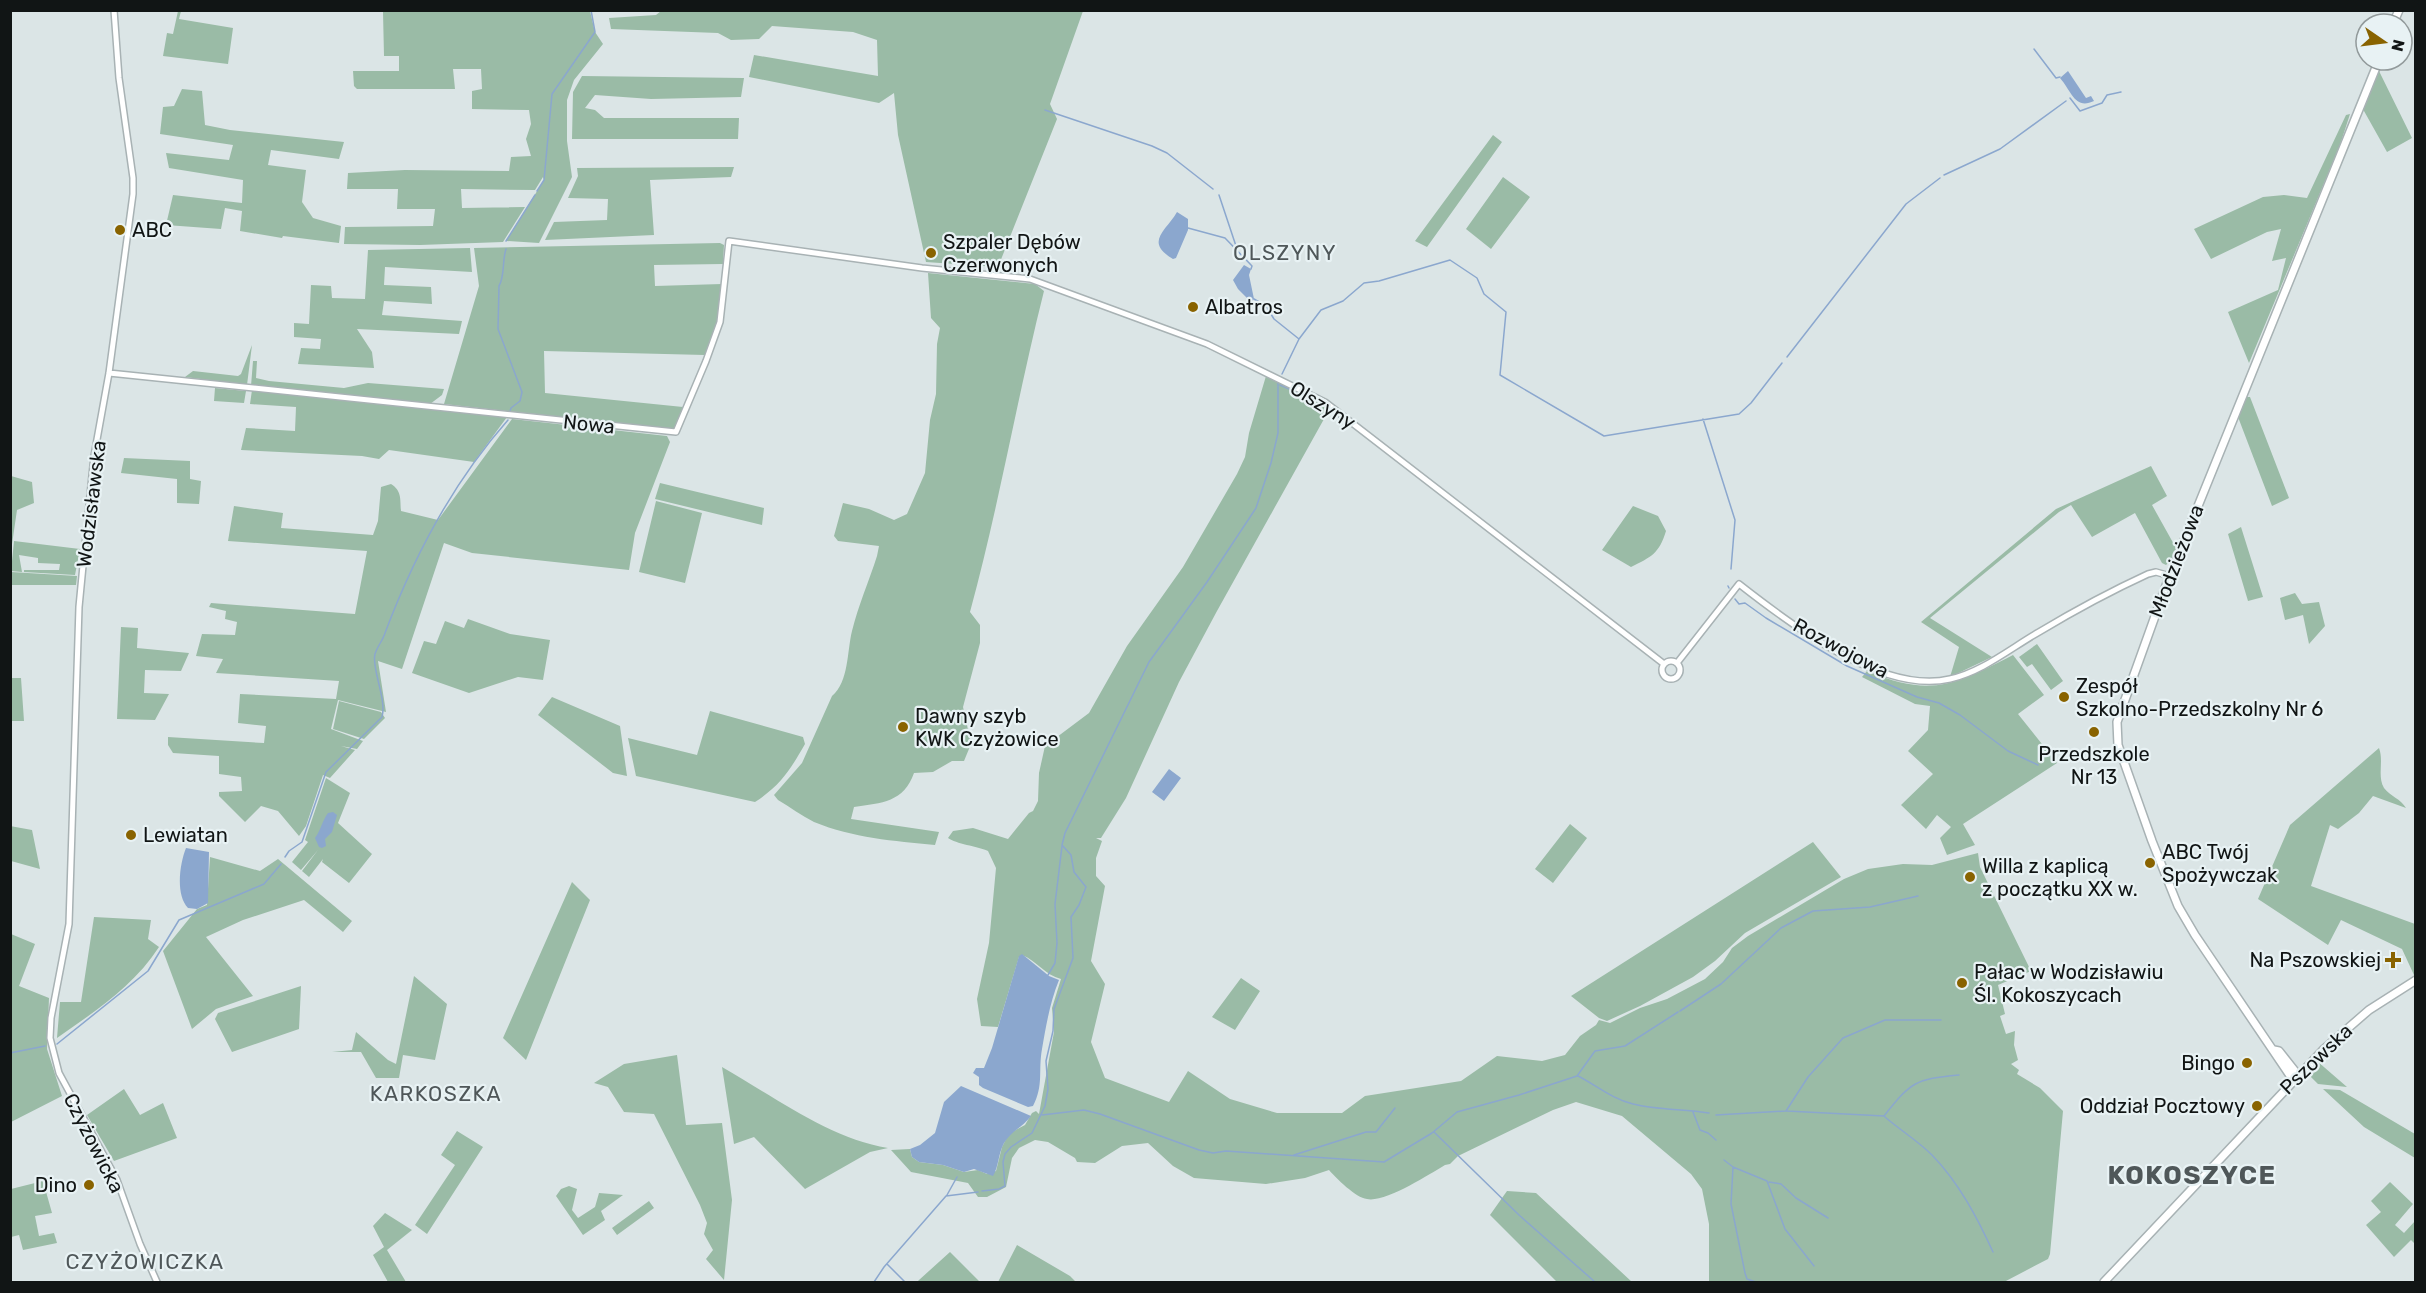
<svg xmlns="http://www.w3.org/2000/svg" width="2426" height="1293" viewBox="0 0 2426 1293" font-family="Rubik,sans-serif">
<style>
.green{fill:#9abba6}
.water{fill:#8ba7ce}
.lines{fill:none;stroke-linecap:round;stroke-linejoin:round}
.stream{stroke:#8ba7ce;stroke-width:1.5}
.minor-casing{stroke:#a8b2b4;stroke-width:8}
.major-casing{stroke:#a8b2b4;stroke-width:10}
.minor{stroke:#fff;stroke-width:5}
.major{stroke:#fff;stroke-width:7}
.poi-dot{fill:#896300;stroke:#e8f2f4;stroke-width:2}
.labels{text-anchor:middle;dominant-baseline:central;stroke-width:4.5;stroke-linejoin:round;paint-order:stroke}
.poi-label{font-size:20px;fill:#111515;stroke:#e8f2f4;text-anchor:start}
.street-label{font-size:20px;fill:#111515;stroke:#e8f2f4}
.neighbourhood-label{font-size:21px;letter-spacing:1.5px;fill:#4f5759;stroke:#e8f2f4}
.district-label{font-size:26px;font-weight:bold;letter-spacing:1.5px;fill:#4f5759;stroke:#e8f2f4}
</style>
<rect width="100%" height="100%" fill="#dbe5e6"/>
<!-- green -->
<path class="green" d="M 178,11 L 181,11 L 179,19 L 233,28 L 228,64 L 163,56 L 167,33 L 173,34 Z
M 380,11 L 590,11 L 595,32 L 603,44 L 574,80 L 567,100 L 567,141 L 572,177 L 539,243 L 506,241 L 544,180 L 543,177 L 535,190 L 461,189 L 462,208 L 525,207 L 503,242 L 420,245 L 344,244 L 345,227 L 433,226 L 435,209 L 397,209 L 398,189 L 347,189 L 348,173 L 405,170 L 509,171 L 511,157 L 531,156 L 526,139 L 531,124 L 529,110 L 472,109 L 472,91 L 482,89 L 481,69 L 453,69 L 455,89 L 357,89 L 354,86 L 353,71 L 399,71 L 399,56 L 384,56 L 383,12 Z
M 661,11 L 1083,11 L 1050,104 L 1057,119 L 998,267 L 926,262 L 898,135 L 894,93 L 879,103 L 749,77 L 754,55 L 878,76 L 877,40 L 853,32 L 772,26 L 759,39 L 731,40 L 718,33 L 611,29 L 609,18 L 656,15 Z
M 2379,71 L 2412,138 L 2387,152 L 2364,111 L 2363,104 Z
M 582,76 L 744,78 L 741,97 L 651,99 L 595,95 L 585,108 L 595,110 L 604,118 L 739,118 L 738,139 L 572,139 L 573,92 Z
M 182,89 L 202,91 L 205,125 L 230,130 L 344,142 L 339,159 L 271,150 L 268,165 L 306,170 L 302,202 L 313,218 L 341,226 L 339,243 L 283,236 L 282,238 L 240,231 L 242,211 L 225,208 L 221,229 L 166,225 L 173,195 L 242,203 L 243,180 L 169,168 L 166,153 L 229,160 L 233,145 L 160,134 L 163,107 L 174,106 Z
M 2350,114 L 2340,145 L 2249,363 L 2228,312 L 2278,290 L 2286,258 L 2272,261 L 2281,229 L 2267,232 L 2211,259 L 2194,229 L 2263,197 L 2284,195 L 2307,198 L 2346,115 Z
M 1493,135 L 1502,142 L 1427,247 L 1415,241 Z
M 734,167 L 731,177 L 650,180 L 654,235 L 545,240 L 554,222 L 607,220 L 608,199 L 568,198 L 578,176 L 577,168 Z
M 1503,177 L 1530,197 L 1491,249 L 1466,229 Z
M 720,243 L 724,245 L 723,264 L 654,265 L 655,286 L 722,284 L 718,321 L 705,355 L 544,351 L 545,393 L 683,407 L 676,427 L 671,430 L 444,404 L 479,286 L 474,248 Z
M 470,248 L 472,272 L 385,267 L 384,285 L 431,287 L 432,304 L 384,301 L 382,315 L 462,321 L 459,334 L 357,329 L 372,352 L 374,368 L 298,364 L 301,348 L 320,349 L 321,339 L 294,337 L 294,323 L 309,324 L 311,285 L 331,286 L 332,298 L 365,299 L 368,250 Z
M 928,273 L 1035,284 L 1044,291 C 1017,398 999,506 970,612 L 980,625 L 980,643 L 963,707 L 971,744 L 964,761 L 952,761 L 933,772 L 914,773 C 904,802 882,803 854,807 L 851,819 L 939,832 L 935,845 C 894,841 853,838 814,822 C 802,816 790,807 778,800 L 774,795 L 802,763 L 832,696 C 849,682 847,651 852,631 C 858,606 869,581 877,556 L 879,546 L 838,541 L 834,536 L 843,503 L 869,509 L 894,520 L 907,514 L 925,473 L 930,420 L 936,394 L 937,344 L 940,328 L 931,318 Z
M 252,345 L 247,385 L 185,377 L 193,371 L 238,376 L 241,374 Z
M 253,361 L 257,361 L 256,378 L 269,381 L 344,388 L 368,383 L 444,389 L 442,395 L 430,404 L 251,386 Z
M 1266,376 L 1314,399 L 1329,410 L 1217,611 L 1179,682 L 1126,798 L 1101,838 L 1096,838 L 1102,841 L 1096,858 L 1096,876 L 1105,886 L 1091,961 L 1105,984 L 1091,1042 L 1105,1078 L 1169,1102 L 1188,1071 L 1230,1099 L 1277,1113 L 1342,1113 L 1365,1096 L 1461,1081 L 1497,1056 L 1542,1061 L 1565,1055 L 1580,1036 L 1596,1025 L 1599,1020 L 1610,1023 L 1640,1008 L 1667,999 L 1705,979 L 1723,962 L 1732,948 L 1748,936 L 1844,879 L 1868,869 L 1903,864 L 1932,865 L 1978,853 L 1980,867 L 2031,971 L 1998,985 L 2005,1014 L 2000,1016 L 2006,1034 L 2015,1031 L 2014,1045 L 2018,1060 L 2011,1064 L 2019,1070 L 2017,1074 L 2040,1088 L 2063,1111 L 2050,1254 L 2048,1259 L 2004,1282 L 1709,1282 L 1709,1224 L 1702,1189 L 1691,1174 L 1622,1116 L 1576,1102 L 1553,1110 L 1458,1156 L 1450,1164 L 1445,1165 C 1428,1175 1385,1203 1367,1199 C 1356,1198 1336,1178 1329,1170 L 1305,1178 L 1266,1184 L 1194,1178 L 1173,1166 L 1148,1143 L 1122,1146 L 1095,1163 L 1077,1162 L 1075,1158 L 1048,1142 L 1035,1140 L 1019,1148 L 1012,1158 L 1006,1187 L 987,1197 L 978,1197 L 968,1183 L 911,1172 L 891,1150 L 910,1149 L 912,1157 L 919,1162 L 943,1165 L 964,1172 L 978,1170 L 987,1174 L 996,1171 L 1002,1147 L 1006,1139 L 1012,1132 L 1025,1125 L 1032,1113 L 1036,1111 L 1039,1114 L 1054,1032 L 1052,1008 L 1061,979 C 1045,975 1037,961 1022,955 L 1019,957 L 998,1027 L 981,1026 L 977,999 L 989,943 L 996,868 L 988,851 C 977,846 956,844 948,838 L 953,831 L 973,828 L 1008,839 L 1029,813 L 1033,811 L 1038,801 L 1039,773 L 1045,746 L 1089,713 L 1127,646 L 1183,567 L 1237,474 L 1245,457 L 1249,433 Z
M 215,388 L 246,391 L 244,403 L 214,401 Z
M 252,390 L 507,417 L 474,462 L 389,450 L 379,459 L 362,456 L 241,450 L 246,428 L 295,431 L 296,407 L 250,404 Z
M 2246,397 L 2250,397 L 2289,498 L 2272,506 L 2238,417 Z
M 512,419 L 667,436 L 670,442 L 635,533 L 629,570 L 472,553 L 444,543 L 402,669 L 378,661 L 386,712 L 338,700 L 331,729 L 363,741 L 357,749 L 341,746 L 355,750 L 330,778 L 323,775 L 306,826 L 299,836 L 278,811 L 261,806 L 245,822 L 219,796 L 219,792 L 242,791 L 241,777 L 219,774 L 219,756 L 173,753 L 168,745 L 168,737 L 264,743 L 266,726 L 238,723 L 240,694 L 336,699 L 339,681 L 216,673 L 223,659 L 196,656 L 202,634 L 235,635 L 237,622 L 225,619 L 226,611 L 209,607 L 211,603 L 355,614 L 367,551 L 228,541 L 234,506 L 283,513 L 281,528 L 373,535 L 378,521 L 381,487 L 391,484 C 402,491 400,499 401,511 L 438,520 Z
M 124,458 L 190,461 L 190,479 L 201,481 L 199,504 L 177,503 L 177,479 L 121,473 Z
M 2151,466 L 2167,496 L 2152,505 L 2176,548 L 2172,559 L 2166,565 L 2162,563 L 2135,513 L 2092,537 L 2071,505 L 2059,512 L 1930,618 L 1992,657 L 1950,677 L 1959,647 L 1921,622 L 2056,509 Z
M 11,476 L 32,482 L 34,503 L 17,510 L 11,551 Z
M 660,483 L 764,508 L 762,525 L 655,499 Z
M 656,501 L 702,513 L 685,583 L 639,572 Z
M 1633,506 L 1658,516 L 1666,531 C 1659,554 1651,557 1631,567 L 1602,550 Z
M 2241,527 L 2263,597 L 2248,601 L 2228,534 Z
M 14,541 L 80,549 L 75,575 L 24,572 L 24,570 L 59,570 L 60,564 L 38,563 L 38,558 L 19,555 L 22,572 L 11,571 Z
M 11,572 L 77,576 L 76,585 L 11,585 Z
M 2295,593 L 2302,604 L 2319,602 L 2325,626 L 2309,644 L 2303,615 L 2285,620 L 2280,598 Z
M 468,619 L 510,634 L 550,640 L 543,680 L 518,677 L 469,693 L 412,673 L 424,641 L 436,644 L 445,621 L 464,628 Z
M 121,627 L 138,628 L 137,648 L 189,653 L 181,671 L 145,670 L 144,693 L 169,694 L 155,720 L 117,719 Z
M 2037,644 L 2063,681 L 2051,690 L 2032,664 L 2027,667 L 2019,657 Z
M 2013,655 L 2044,695 L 2018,714 L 2057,763 L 1963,824 L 1975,845 L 1947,855 L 1940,838 L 1951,827 L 1937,815 L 1926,829 L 1901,805 L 1933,774 L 1908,751 L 1928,730 L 1930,706 L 1915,704 L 1862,677 L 1867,671 C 1932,698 1954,685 2013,655 Z
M 11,678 L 21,678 L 24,721 L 11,721 Z
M 552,697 L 620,726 L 627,776 L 613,773 L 538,715 Z
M 339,701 L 381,712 L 385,718 L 364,739 L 333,729 Z
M 710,711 L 803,737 L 805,744 C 790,770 781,785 755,802 L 636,776 L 628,738 L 697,755 Z
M 2379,748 C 2384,761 2377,776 2384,788 C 2390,796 2401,799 2406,808 L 2373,796 L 2359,813 L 2338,829 L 2330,825 L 2311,886 L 2415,924 L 2414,975 L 2402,949 L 2341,920 L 2328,945 L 2258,899 L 2290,825 Z
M 326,778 L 350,793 L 338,823 L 372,854 L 349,883 L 322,862 L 323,859 L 309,877 L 302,871 L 318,850 L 301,870 L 292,862 L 308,842 L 305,840 Z
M 1570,824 L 1587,838 L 1553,883 L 1535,869 Z
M 10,826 L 32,830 L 40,869 L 11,861 Z
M 1813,842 L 1841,877 L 1745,933 L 1715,961 L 1693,977 L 1640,1006 L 1607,1021 L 1599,1018 L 1571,996 Z
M 210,857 L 260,871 L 278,859 L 352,921 L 343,932 L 304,900 L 243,920 L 206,937 L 253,996 L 216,1009 L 192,1029 L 163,951 L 197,909 L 207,905 Z
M 572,882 L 590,900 L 526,1060 L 503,1038 Z
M 94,917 L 151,920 L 148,939 L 159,947 C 133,987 94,1012 57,1038 L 60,1002 L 81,1002 Z
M 11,934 L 35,944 L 19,986 L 49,998 L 47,1049 L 62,1096 L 11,1122 Z
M 414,976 L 447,1004 L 435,1060 L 403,1055 L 399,1078 L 376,1078 L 361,1052 L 332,1052 L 352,1050 L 356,1032 L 388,1060 L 396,1064 Z
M 1241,978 L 1260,991 L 1235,1030 L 1212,1017 Z
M 301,986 L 299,1029 L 232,1052 L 215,1019 L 218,1013 Z
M 677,1055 L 686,1125 L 722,1123 L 732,1200 L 724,1280 L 706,1259 L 713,1250 L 704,1234 L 707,1223 L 700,1205 L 654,1114 L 624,1112 L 608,1087 L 594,1083 L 624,1064 Z
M 2317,1061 L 2347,1087 L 2318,1084 L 2307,1073 Z
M 722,1067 C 773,1096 830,1139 888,1148 L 870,1152 L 805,1189 L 754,1137 L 734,1144 Z
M 124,1089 L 140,1115 L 163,1103 L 177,1138 L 114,1161 L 87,1115 Z
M 2323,1089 L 2340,1090 L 2415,1134 L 2415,1158 L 2364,1127 Z
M 457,1131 L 483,1147 L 427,1234 L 415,1225 L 455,1165 L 441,1155 Z
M 43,1181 L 52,1213 L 35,1216 L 39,1236 L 54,1233 L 57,1243 L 23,1250 L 19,1235 L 11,1237 L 11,1189 Z
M 2390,1182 L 2413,1204 L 2395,1225 L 2404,1233 L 2415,1221 L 2415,1244 L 2411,1240 L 2394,1257 L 2366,1225 L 2381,1212 L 2371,1201 Z
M 569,1186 L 577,1189 L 572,1210 L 578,1218 L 595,1207 L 599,1193 L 623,1195 L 601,1211 L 605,1220 L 583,1235 L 556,1196 L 561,1189 Z
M 1507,1191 L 1536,1193 L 1632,1282 L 1557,1282 L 1490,1215 Z
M 649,1201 L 654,1208 L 617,1235 L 612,1228 Z
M 385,1213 L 412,1230 L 387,1250 L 406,1282 L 388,1282 L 373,1255 L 384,1247 L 373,1226 Z
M 1017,1245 L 1070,1276 L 1076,1282 L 998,1282 Z
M 950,1252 L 980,1282 L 917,1282 L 919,1280 Z"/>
<!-- water -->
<path class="water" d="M 2068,71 L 2086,98 L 2091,96 L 2094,101 C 2075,110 2072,92 2060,78 Z
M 1177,212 L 1188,219 L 1188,230 L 1176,258 L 1173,259 C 1144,242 1166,231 1177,212 Z
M 1244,265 L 1251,269 L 1249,275 L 1254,299 L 1251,302 L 1238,289 L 1233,280 Z
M 1169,769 L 1181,778 L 1164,801 L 1152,792 Z
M 333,812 L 337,815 L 332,832 L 325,839 L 326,846 L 322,848 L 319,847 L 315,838 C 321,830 322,821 328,813 Z
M 186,848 L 209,852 L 208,903 L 197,909 L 188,908 C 175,894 180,863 186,848 Z
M 1022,954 L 1049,976 L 1059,980 C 1050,1002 1046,1026 1042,1049 C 1038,1071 1044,1085 1033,1106 L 1028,1107 L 983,1088 L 979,1085 L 979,1077 L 973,1073 L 976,1068 L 984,1068 L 992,1048 L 1019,956 Z
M 961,1086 L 1031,1116 C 1023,1127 1011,1131 1004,1143 C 998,1154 999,1166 993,1176 L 974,1169 L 964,1172 L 943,1165 L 919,1162 L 912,1157 L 910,1149 L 920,1145 L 935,1133 L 944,1102 Z"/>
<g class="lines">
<!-- stream -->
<path class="stream" d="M 2034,49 L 2056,78 L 2060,77
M 2070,98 L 2080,111 L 2102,103 L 2107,95 L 2121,92
M 1045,110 L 1152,146 L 1167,153 L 1213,189
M 1944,175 L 2000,149 L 2066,101
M 537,191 L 544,180 L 552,94 L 595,32 L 591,10
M 1219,195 L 1236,246
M 1188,228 L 1225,238 L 1252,266 L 1251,269
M 506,241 L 535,195
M 506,249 C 502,261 505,276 499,286 L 498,329 L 522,392 L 520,401 L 511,408 L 510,411
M 1254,299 L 1266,306 L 1274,319 L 1299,339
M 1787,357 L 1906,204 L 1940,178
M 1282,374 L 1299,339 L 1321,310 L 1343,301 L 1364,283 L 1379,281 L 1450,260 L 1477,278 L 1484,294 L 1506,312 L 1500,375 L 1604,436 L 1739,414 L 1751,403 L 1782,363
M 1280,385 L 1315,400
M 1322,403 L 1341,419
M 1703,419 L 1735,520 L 1731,569
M 1728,586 L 1729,588
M 1735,599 L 1739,604 L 1745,603 L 1766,618 L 1847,666 L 1917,697 L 1939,703 L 1960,715 L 2008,751 L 2038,765
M 285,857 L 289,851 L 302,842 L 326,772 L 382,717 C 387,699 371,668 375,654 C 377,647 383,640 385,633 C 414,556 453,482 508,420
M 1048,975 L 1055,963 L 1057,943 L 1055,904 L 1062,846
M 1680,1011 L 1721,984 L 1781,928 L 1813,911 L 1870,907 L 1918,896
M 57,1044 L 148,971 L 179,920 L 264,884 L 281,864
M 10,1053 L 45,1046
M 1578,1076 C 1596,1085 1612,1099 1633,1104 C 1657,1110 1684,1109 1709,1113
M 1787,1111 L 1884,1116 C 1911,1082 1915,1079 1959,1075
M 1693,1112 L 1700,1130 L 1708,1133 L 1716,1140
M 1042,1115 L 1084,1110 L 1100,1114 L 1199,1150 L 1213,1153 L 1226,1151 L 1384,1162 L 1432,1133 L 1457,1112 L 1519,1095 L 1577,1076 L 1595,1051 L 1625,1046 L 1678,1012
M 1716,1115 L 1786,1111 L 1808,1077 L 1843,1038 L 1885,1020 L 1941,1020
M 1885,1117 C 1900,1130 1918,1141 1932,1155 C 1959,1183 1977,1217 1993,1252
M 1434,1132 L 1519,1215 L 1595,1282
M 1294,1155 L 1366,1132 L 1376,1132 L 1395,1108
M 1724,1160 L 1733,1167 L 1731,1204 L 1745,1273 L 1747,1279 L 1756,1282
M 1733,1167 L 1767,1181 L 1785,1229 L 1814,1266
M 1769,1182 L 1781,1184 L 1796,1198 L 1828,1218
M 982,1191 L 999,1189 L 1005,1186 L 1003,1162 L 1005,1154 L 1011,1147 L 1032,1133 L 1045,1106 L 1048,1089 L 1046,1061 L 1053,1031 L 1054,1009 L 1073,958 L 1071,917 L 1079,905 L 1086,887 L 1074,872 L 1071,855 L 1062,845 L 1065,833 L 1149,662 L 1207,582 L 1256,508 L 1271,463 L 1278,433 L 1278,383
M 947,1195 L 957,1177
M 887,1264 L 905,1282
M 874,1282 L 884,1267 L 946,1196 L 978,1192"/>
<!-- minor casing -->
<g class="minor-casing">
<path id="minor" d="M 114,10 L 119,78 L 133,178 L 133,194 L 109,373 L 94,456 L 85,545 L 79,607 L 69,924 L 51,1018 L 50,1038 L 59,1073 L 117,1180 L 140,1244 L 157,1282
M 109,373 L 676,432 L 706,361 L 720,322 L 729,241 L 922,268 L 1030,279 L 1207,344 L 1325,402 L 1664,664
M1662 670a9 9 0 1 1 18 0a9 9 0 1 1-18 0Z
M 1677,663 L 1739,584 C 1790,624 1882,695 1950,679 C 1982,672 2011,648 2039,632 C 2074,611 2111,591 2148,574 L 2156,572 L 2170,576"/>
</g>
<!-- major casing -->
<g class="major-casing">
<path id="major" d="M 2393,24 L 2399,10
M 2274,1050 L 2279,1051 L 2298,1075
M 2293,1080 L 2195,935 L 2178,906 L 2152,841 L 2118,745 L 2117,722 L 2168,580 L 2379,60
M 2104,1282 L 2324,1049 L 2369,1010 L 2416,980"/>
</g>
<!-- minor -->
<use href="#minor" class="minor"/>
<!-- major -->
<use href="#major" class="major"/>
</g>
<!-- markers -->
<g class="poi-dot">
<circle cx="120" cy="230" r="6"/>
<circle cx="931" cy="253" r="6"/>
<circle cx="1193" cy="307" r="6"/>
<circle cx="2064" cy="697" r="6"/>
<circle cx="903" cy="727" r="6"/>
<circle cx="2094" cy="732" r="6"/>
<circle cx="131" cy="835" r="6"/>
<circle cx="2150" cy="863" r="6"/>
<circle cx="1970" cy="877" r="6"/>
<path d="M2390 951h6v6h6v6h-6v6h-6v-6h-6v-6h6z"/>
<circle cx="1962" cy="983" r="6"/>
<circle cx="2247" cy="1063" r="6"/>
<circle cx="2257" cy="1106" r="6"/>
<circle cx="89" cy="1185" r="6"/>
</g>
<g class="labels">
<!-- poi labels -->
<g class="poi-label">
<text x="132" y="230">ABC</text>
<text x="943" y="242">Szpaler Dębów<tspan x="943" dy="23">Czerwonych</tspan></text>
<text x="1205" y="307">Albatros</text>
<text x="2076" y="686">Zespół<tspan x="2076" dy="23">Szkolno-Przedszkolny Nr 6</tspan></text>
<text x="915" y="716">Dawny szyb<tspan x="915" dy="23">KWK Czyżowice</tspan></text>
<text x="2094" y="754" text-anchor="middle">Przedszkole<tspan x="2094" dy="23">Nr 13</tspan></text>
<text x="143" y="835">Lewiatan</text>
<text x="2162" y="852">ABC Twój<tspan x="2162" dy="23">Spożywczak</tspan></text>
<text x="1982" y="866">Willa z kaplicą<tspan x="1982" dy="23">z początku XX w.</tspan></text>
<text x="2381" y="960" text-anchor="end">Na Pszowskiej</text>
<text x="1974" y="972">Pałac w Wodzisławiu<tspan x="1974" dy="23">Śl. Kokoszycach</tspan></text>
<text x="2235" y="1063" text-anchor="end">Bingo</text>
<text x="2245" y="1106" text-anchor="end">Oddział Pocztowy</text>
<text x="77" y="1185" text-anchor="end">Dino</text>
</g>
<!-- street labels -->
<g class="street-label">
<text transform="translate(1323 405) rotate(32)">Olszyny</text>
<text transform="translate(589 424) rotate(6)">Nowa</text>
<text transform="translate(91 504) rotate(-83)">Wodzisławska</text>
<text transform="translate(2176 561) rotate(-69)">Młodzieżowa</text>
<text transform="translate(1841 648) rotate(28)">Rozwojowa</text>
<text transform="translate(2316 1059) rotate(-44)">Pszowska</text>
<text transform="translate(94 1143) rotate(63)">Czyżowicka</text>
</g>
<!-- neighbourhood labels -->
<g class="neighbourhood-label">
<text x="1285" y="252">OLSZYNY</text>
<text x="436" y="1093">KARKOSZKA</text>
<text x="145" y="1261">CZYŻOWICZKA</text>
</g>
<!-- district labels -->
<g class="district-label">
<text x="2192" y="1175">KOKOSZYCE</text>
</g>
</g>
<!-- border -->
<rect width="2426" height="1293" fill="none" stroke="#111515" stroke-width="24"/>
<!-- north arrow -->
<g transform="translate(2384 42) rotate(104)"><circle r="28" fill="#e8f2f4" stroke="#929a9b" stroke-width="1.5"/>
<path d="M0-4.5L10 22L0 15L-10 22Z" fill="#896300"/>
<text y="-9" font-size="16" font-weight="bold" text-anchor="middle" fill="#111515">N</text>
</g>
</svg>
